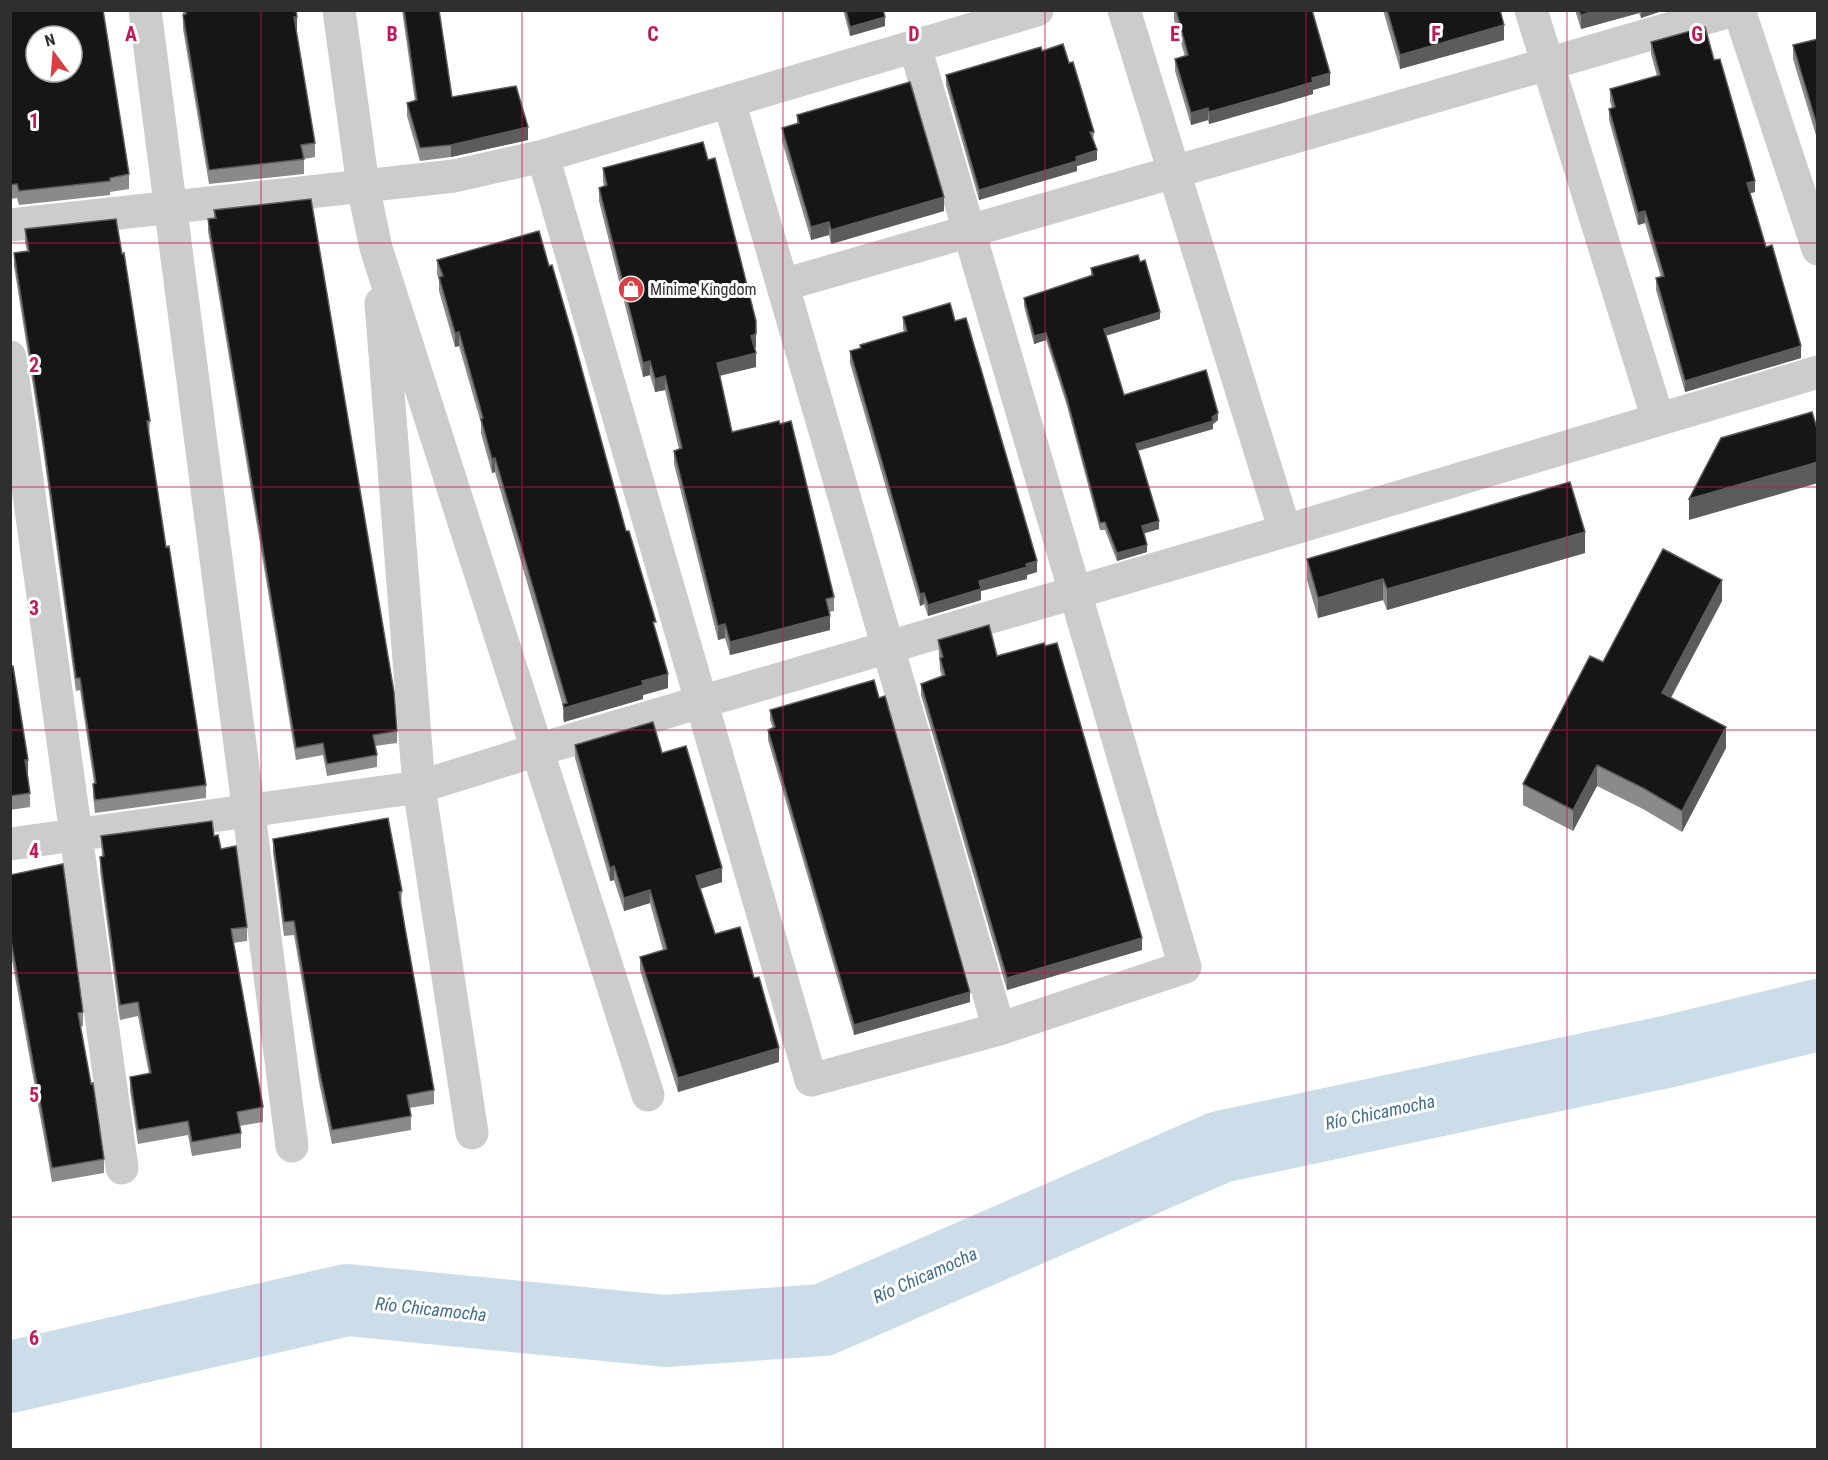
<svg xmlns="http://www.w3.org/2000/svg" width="1828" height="1460" viewBox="0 0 1828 1460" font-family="'Roboto Condensed',sans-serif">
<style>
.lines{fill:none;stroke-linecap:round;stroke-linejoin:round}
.river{stroke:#ccddea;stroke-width:72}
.minor{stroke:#ccc;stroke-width:33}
.wall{fill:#8a8a8a}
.shaded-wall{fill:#5c5c5c}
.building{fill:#161616;stroke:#5c5c5c;stroke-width:1.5;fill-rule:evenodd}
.grid{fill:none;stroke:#c2185b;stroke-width:1.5;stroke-opacity:0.55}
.labels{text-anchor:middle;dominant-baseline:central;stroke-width:6;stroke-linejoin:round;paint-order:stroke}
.poi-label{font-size:16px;fill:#2f2f2f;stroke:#fff;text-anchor:start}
.water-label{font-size:18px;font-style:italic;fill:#426e8d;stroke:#fff}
.grid-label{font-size:20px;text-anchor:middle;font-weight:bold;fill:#c2185b;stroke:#fff;stroke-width:6;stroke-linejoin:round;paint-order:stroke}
</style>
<rect width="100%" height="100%" fill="#fff"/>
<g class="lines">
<!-- river -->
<path class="river" d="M 10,1377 L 347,1300 L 665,1331 L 823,1320 L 1220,1147 L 1670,1051 L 1818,1015"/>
<!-- minor -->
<path class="minor" d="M 145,10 L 292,1146
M 339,10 L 363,186 L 376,248 L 648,1095
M 1124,10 L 1285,531
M 1531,10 L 1658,419
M 1739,10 L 1818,249
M 729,101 L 999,1029
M 543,156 L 811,1080 L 999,1029 L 1185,967 L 915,47
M 10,225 L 454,176 L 543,156 L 1037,10
M 783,285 L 1734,10
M 381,303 L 419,787 L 472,1133
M 10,357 L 122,1168
M 10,844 L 419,787 L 537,750 L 1285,531 L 1818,372"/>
</g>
<!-- wall -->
<path class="wall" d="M 10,10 L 129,174 L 129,189 L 110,192 L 110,195 L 19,205 L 17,198 L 10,199 Z
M 183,10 L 296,10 L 297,31 L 296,31 L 315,143 L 315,157 L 304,159 L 304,174 L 209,184 L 183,29 Z
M 402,10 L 439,10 L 452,97 L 528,140 L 451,157 L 420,161 L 407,116 L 407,103 L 415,101 Z
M 843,10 L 883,10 L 885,26 L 850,36 Z
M 1174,10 L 1312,10 L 1330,85 L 1313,90 L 1313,94 L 1283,103 L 1209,124 L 1208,120 L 1191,125 L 1175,71 L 1175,59 L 1185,56 L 1174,20 Z
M 1383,10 L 1500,10 L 1504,40 L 1400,69 Z
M 1575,10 L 1665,10 L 1641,18 L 1639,13 L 1581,29 Z
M 1818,39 L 1818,142 L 1793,59 L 1793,45 Z
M 1651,42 L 1755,192 L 1750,193 L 1766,247 L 1801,358 L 1685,392 L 1656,290 L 1656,278 L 1661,277 L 1645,223 L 1638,225 L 1609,120 L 1609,109 L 1612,108 L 1610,101 L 1610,89 L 1657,76 L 1651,54 Z
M 1042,51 L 1094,132 L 1093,141 L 1097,160 L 1077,166 L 1077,171 L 979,200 L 946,85 L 946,75 Z
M 797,115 L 944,211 L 831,244 L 829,235 L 811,240 L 782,141 L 782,128 L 797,124 Z
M 603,168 L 756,348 L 755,348 L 756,367 L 720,376 L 732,432 L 834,597 L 834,611 L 829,612 L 830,630 L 730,655 L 725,638 L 718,640 L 674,464 L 674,451 L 679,449 L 665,390 L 655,392 L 650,375 L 643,377 L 599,201 L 599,188 L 604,186 L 603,181 Z
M 214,210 L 397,731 L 397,743 L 375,746 L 377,755 L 377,767 L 327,776 L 323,755 L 296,760 L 208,231 L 208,219 L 214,218 Z
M 25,229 L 150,421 L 149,434 L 166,547 L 206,785 L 206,798 L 95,813 L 93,796 L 93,784 L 94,783 L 80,690 L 76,691 L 43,449 L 14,266 L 14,253 L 27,251 L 25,242 Z
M 437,260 L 626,531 L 656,631 L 668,688 L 643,695 L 643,699 L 564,722 L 563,718 L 563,706 L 495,472 L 492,473 L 481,433 L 481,423 L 459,346 L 455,347 L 439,291 L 439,280 L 437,274 Z
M 1091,268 L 1160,319 L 1106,336 L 1124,395 L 1218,420 L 1213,424 L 1213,429 L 1138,451 L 1159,529 L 1144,533 L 1147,552 L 1117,561 L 1105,530 L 1100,530 L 1067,406 L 1046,340 L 1034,344 L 1024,306 L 1024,298 L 1091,276 Z
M 903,317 L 955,321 L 1037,572 L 1027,575 L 1027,579 L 981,591 L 981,600 L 928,616 L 924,604 L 920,606 L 850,363 L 850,351 L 860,348 L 860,345 L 904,332 L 903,328 Z
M 1585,553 L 1387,610 L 1383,600 L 1318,618 L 1307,580 L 1307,559 Z
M 1722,601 L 1671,698 L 1726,748 L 1682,832 L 1643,809 L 1597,786 L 1573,831 L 1523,805 L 1523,784 L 1603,662 Z
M 938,640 L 997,656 L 1142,950 L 1007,990 L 921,695 L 921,684 L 942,677 L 940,670 Z
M 10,664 L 28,774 L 30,793 L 30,807 L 10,810 Z
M 770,710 L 970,1002 L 854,1035 L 768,740 L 768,730 L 773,728 L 770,720 Z
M 575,745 L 662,753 L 722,882 L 700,889 L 715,934 L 779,1062 L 678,1092 L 640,970 L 640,957 L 663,950 L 650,903 L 624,911 L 614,880 L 610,881 L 575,758 Z
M 101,836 L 214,836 L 221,849 L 247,927 L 247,941 L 233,943 L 263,1107 L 263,1122 L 239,1126 L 241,1133 L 241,1148 L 192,1156 L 188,1135 L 138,1144 L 130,1091 L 130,1077 L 149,1074 L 138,1016 L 120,1020 L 100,871 L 100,857 L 102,857 Z
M 273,839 L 402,891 L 401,905 L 405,928 L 434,1090 L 434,1104 L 409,1108 L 411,1116 L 411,1130 L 332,1144 L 319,1082 L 294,935 L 284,936 L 273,853 Z
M 10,875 L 83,1012 L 83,1026 L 80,1027 L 104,1159 L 104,1173 L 52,1182 L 10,949 Z"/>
<!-- shaded-wall -->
<path class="shaded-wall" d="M 1597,10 L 1639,10 L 1639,13 L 1581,29 L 1581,15 Z
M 1641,10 L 1665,10 L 1641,18 Z
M 294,17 L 297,17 L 297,31 L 294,32 Z
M 885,17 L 885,26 L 850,36 L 850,27 Z
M 1504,25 L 1504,40 L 1400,69 L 1400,55 Z
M 1330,73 L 1330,85 L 1313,90 L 1313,94 L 1209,124 L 1209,112 Z
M 1208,108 L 1208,120 L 1191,125 L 1191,113 Z
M 528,127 L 528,140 L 451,157 L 451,145 Z
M 1097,150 L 1097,160 L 1077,166 L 1077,171 L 979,200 L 979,190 Z
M 1755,181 L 1755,192 L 1747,194 L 1747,183 Z
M 944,197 L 944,211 L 831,244 L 831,230 Z
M 1645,211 L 1645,223 L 1638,225 L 1638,213 Z
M 829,222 L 829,235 L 811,240 L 811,227 Z
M 1160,312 L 1160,319 L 1104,336 L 1104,329 Z
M 459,332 L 459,346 L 455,347 L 455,333 Z
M 1046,333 L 1046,340 L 1034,344 L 1034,336 Z
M 756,334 L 756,348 L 751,349 L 751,336 Z
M 1801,346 L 1801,358 L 1685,392 L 1685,381 Z
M 756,353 L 756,367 L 717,376 L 717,363 Z
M 650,361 L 650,375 L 643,377 L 643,363 Z
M 665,376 L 665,390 L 655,392 L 655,379 Z
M 1218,413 L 1218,420 L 1213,424 L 1213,429 L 1136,451 L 1136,444 L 1212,417 Z
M 495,458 L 495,472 L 492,473 L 492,459 Z
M 1818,462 L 1818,483 L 1689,520 L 1689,499 Z
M 1159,521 L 1159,529 L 1142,534 L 1142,526 Z
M 1585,532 L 1585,553 L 1387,610 L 1387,589 Z
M 1147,545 L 1147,552 L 1117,561 L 1117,553 Z
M 1037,561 L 1037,572 L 1027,575 L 1027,579 L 981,591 L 981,600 L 928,616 L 928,605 L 979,581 Z
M 1383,579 L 1383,600 L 1318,618 L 1318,598 Z
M 1722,580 L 1722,601 L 1662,714 L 1662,693 Z
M 924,593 L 924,604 L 920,606 L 920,594 Z
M 830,616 L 830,630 L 730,655 L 730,642 Z
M 725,624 L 725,638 L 718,640 L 718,626 Z
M 668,674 L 668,688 L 643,695 L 643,699 L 564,722 L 564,708 L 642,681 Z
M 1726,727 L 1726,748 L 1682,832 L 1682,811 Z
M 25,760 L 28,760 L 28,774 L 25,775 Z
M 1597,765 L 1597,786 L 1573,831 L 1573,810 Z
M 614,866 L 614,880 L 610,881 L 610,868 Z
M 722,868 L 722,882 L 696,890 L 696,876 Z
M 650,890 L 650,903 L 624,911 L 624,898 Z
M 1142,938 L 1142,950 L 1007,990 L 1007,978 Z
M 970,992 L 970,1002 L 854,1035 L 854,1025 Z
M 779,1048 L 779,1062 L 678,1092 L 678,1078 Z"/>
<!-- building -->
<path class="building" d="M 10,10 L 103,10 L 129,174 L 110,178 L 110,181 L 19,191 L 17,184 L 10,185 ZM 36,36 L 72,36 L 72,72 L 36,72 Z
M 186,10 L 296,10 L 297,17 L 294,17 L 315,143 L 301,145 L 304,159 L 209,170 L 183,15 L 186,14 Z
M 404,10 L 439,10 L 452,97 L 516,86 L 528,127 L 451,145 L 420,148 L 407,103 L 417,100 Z
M 846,10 L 883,10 L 885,17 L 850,27 Z
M 1176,10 L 1312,10 L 1330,73 L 1312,78 L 1313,82 L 1283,91 L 1209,112 L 1208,108 L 1191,113 L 1175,59 L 1188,55 Z
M 1387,10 L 1500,10 L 1504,25 L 1400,55 Z
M 1579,10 L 1597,10 L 1581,15 Z
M 1705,27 L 1714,60 L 1720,59 L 1755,181 L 1747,183 L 1766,247 L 1772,245 L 1801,346 L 1685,381 L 1656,278 L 1664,276 L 1645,211 L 1638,213 L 1609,109 L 1615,107 L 1610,89 L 1660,75 L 1651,42 Z
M 1818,39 L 1818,129 L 1793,45 Z
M 1063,44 L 1069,63 L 1073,62 L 1094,132 L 1090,132 L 1097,150 L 1076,157 L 1077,161 L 979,190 L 946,75 L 1041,47 L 1042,51 Z
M 910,82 L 944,197 L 831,230 L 829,222 L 811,227 L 782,128 L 799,123 L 797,115 Z
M 703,142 L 708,160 L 715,158 L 756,321 L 756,334 L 751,336 L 756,353 L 717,363 L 732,432 L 779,421 L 780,424 L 791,421 L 834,597 L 826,599 L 830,616 L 730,642 L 725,624 L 718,626 L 674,451 L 682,448 L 665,376 L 655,379 L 650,361 L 643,363 L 599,188 L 607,185 L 603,168 Z
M 311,199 L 394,692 L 397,731 L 373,735 L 377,755 L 327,764 L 323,743 L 296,748 L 208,219 L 216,218 L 214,210 Z
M 116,219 L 122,254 L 124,253 L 150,421 L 147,421 L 166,547 L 169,546 L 206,785 L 95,800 L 93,784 L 96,783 L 80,678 L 76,678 L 43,437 L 14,253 L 29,251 L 25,229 Z
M 539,231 L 549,266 L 552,265 L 573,337 L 626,531 L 629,531 L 656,622 L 653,622 L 668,674 L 642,681 L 643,685 L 564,708 L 563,704 L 567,703 L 495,458 L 492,459 L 481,419 L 483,418 L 459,332 L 455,333 L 439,277 L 443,276 L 437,260 Z
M 1138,255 L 1140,262 L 1145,260 L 1160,312 L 1104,329 L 1124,395 L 1206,370 L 1218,413 L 1212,417 L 1213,421 L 1136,444 L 1159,521 L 1142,526 L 1147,545 L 1117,553 L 1105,522 L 1100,523 L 1067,399 L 1046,333 L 1034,336 L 1024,298 L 1093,275 L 1091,268 Z
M 950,303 L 955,321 L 966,318 L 1037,561 L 1026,564 L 1027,567 L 979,581 L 981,589 L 928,605 L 924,593 L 920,594 L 850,351 L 861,348 L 860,345 L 907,331 L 903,317 Z
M 1812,412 L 1818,431 L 1818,462 L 1689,499 L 1721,438 Z
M 1570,482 L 1585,532 L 1387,589 L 1383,579 L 1318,598 L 1307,559 Z
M 1663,549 L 1722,580 L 1662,693 L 1726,727 L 1682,811 L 1643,788 L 1597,765 L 1573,810 L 1523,784 L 1590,656 L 1603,662 Z
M 989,625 L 997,656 L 1044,643 L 1045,646 L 1057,643 L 1142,938 L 1007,978 L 921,684 L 945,675 L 940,658 L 943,657 L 938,640 Z
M 10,664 L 11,666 L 13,666 L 28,760 L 25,760 L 30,793 L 10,796 Z
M 874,680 L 879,698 L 885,696 L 970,992 L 854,1025 L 768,730 L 775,727 L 770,710 Z
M 653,722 L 662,753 L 686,746 L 722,868 L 696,876 L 715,934 L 740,927 L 754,978 L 759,977 L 779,1048 L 678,1078 L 640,957 L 667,949 L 650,890 L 624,898 L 614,866 L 610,868 L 575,745 Z
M 388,818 L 402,891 L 399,892 L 405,928 L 434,1090 L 407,1095 L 411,1116 L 332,1130 L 319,1069 L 294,921 L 284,922 L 273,839 Z
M 212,821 L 214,836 L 218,835 L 221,849 L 236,846 L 247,927 L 231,929 L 263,1107 L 237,1112 L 241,1133 L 192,1142 L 188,1121 L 138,1130 L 130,1077 L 151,1073 L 138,1002 L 120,1005 L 100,857 L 104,856 L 101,836 Z
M 63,864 L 83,1012 L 78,1013 L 91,1084 L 93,1083 L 104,1159 L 52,1168 L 10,935 L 10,875 Z"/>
<!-- grid -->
<path class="grid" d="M 261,10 L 261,1450M 522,10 L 522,1450M 783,10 L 783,1450M 1045,10 L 1045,1450M 1306,10 L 1306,1450M 1567,10 L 1567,1450M 10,243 L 1818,243M 10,487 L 1818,487M 10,730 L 1818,730M 10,973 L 1818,973M 10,1217 L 1818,1217"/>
<!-- icons -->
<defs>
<g id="shop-disc" transform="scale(1.35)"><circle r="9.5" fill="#da3e44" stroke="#fff"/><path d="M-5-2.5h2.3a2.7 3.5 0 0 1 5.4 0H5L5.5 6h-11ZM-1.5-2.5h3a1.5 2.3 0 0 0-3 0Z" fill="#fff"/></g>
</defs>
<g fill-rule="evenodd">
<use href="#shop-disc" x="631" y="289"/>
</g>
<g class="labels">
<!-- poi labels -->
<g class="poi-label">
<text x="650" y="289">Minime Kingdom</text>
</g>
<!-- water labels -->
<g class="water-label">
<text transform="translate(1380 1112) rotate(-12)">Río Chicamocha</text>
<text transform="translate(925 1275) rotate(-24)">Río Chicamocha</text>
<text transform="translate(431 1309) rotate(6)">Río Chicamocha</text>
</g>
</g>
<g class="grid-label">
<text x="131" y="41">A</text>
<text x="392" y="41">B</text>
<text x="653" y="41">C</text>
<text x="914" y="41">D</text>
<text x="1175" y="41">E</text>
<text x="1436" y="41">F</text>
<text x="1697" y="41">G</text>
<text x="34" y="128">1</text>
<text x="34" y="372">2</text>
<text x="34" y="615">3</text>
<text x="34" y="858">4</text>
<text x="34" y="1102">5</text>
<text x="34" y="1345">6</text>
</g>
<!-- border -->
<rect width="1828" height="1460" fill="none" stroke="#2f2f2f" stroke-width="24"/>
<!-- north arrow -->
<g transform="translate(54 54) rotate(344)"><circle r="28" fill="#ffffff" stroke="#acacac" stroke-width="1.5"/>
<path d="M0-4.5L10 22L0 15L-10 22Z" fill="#da3e44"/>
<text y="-9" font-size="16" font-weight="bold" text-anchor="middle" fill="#2f2f2f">N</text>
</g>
</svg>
